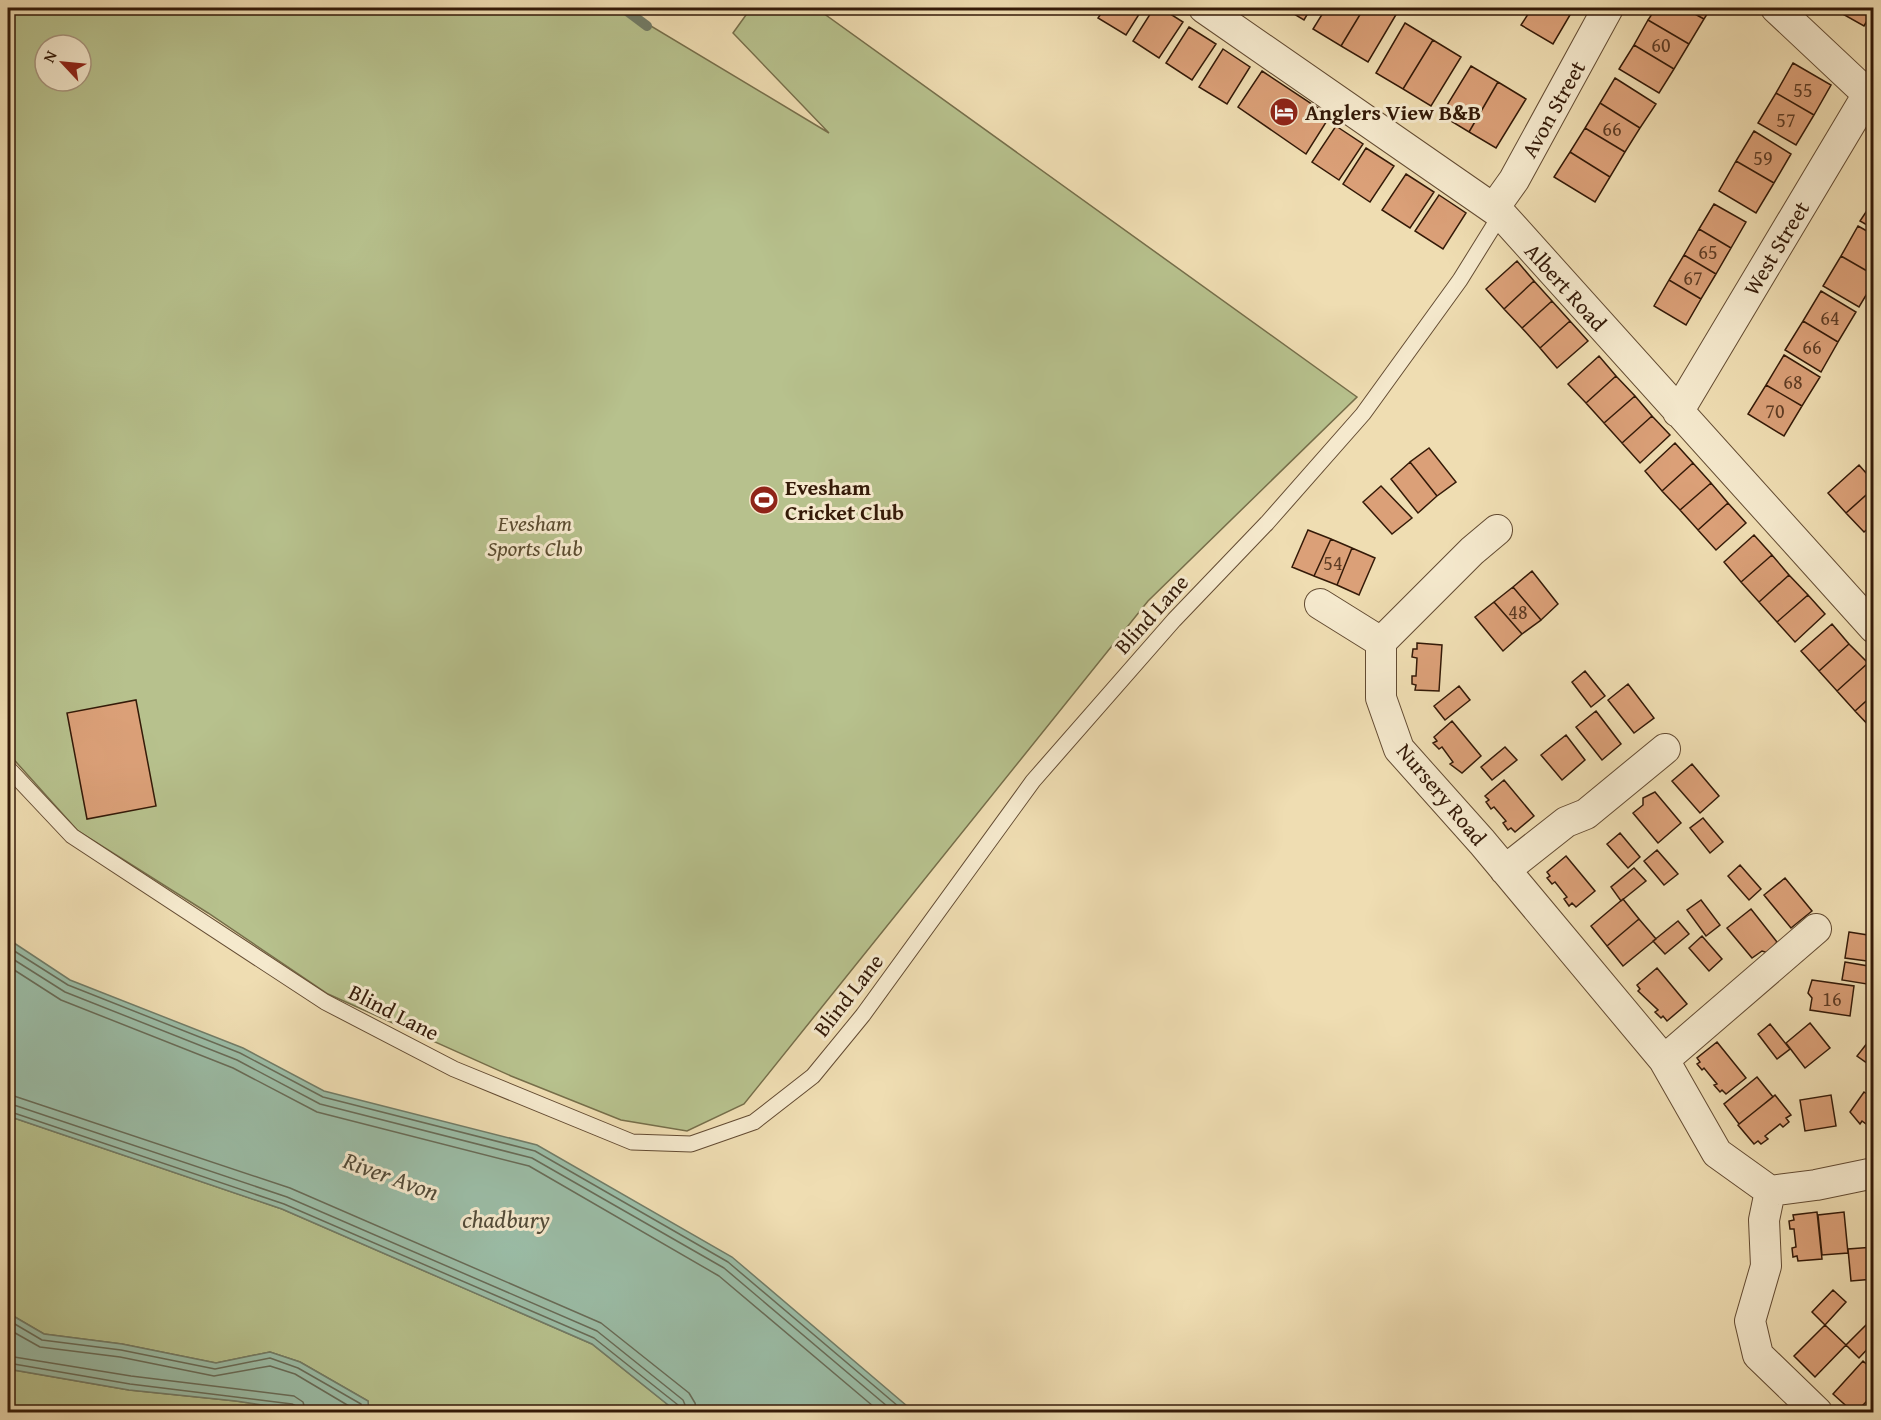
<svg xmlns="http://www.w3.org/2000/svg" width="1881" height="1420" viewBox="0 0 1881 1420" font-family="'Gentium Book Plus',serif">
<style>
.green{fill:#b7c18d;stroke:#766e4a;stroke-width:1.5;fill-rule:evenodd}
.water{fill:#9bbda7;stroke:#727c67;stroke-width:1.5}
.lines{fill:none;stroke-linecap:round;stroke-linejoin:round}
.shore{stroke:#686c58;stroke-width:1.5}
.stream{stroke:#727c67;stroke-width:10}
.building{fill:#dba078;stroke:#341a08;stroke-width:1.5}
.lane-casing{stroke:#634b32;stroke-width:17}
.street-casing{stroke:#634b32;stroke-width:32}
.lane{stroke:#f5e9cd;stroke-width:15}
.street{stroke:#f5e9cd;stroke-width:30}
.labels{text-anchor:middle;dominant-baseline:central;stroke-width:6;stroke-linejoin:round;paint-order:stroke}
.number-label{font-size:20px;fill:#5e3c24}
.street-label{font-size:22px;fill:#341a08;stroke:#f5e9cd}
.poi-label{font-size:22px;font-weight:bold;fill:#341a08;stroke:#f5e9cd;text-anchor:start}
.park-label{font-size:22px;font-style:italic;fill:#5b4c30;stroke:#f5e9cd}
.water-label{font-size:24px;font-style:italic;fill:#534b38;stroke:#f5e9cd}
</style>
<rect width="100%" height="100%" fill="#efddb2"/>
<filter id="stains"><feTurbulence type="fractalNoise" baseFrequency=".00333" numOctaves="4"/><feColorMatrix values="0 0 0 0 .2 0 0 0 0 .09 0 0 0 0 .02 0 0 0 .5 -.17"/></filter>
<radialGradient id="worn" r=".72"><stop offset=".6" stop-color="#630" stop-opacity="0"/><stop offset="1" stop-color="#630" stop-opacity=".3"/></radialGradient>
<!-- green -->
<path class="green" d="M 8,8 L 621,8 L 829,133 L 733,33 L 751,8 L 816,8 L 1357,397 L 1148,601 L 744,1104 L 687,1131 L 621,1120 L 511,1076 L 328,994 L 208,913 L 78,831 L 8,753 ZM 45,45 L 81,45 L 81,81 L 45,81 Z
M 8,1116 L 282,1209 L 592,1344 L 677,1412 L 369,1412 L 368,1401 L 300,1362 L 270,1352 L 216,1363 L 122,1344 L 44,1334 L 8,1313 Z
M 8,1369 L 129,1390 L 236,1401 L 309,1412 L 8,1412 Z"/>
<!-- water -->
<path class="water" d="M 8,939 L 70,980 L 243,1048 L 324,1091 L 537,1145 L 732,1257 L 914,1412 L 677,1412 L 592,1344 L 282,1209 L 8,1116 Z
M 8,1313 L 44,1334 L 122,1344 L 216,1363 L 270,1352 L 300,1362 L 368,1401 L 369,1412 L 309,1412 L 236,1401 L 129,1390 L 8,1369 Z"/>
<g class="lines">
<!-- shore -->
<path class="shore" d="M 8,947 L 68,985 L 240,1053 L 323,1097 L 535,1151 L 728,1262 L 905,1412
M 8,956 L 65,992 L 237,1060 L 320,1104 L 532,1158 L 724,1268 L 894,1412
M 8,966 L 61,1000 L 233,1068 L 317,1112 L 529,1166 L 719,1276 L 880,1412
M 8,1094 L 290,1188 L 601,1323 L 689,1393 L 695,1403 L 697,1412
M 8,1103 L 287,1197 L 597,1331 L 683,1400 L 688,1412
M 8,1111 L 284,1204 L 594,1338 L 678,1405 L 680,1412
M 8,1320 L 42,1340 L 121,1350 L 215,1369 L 270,1358 L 298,1368 L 361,1404 L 363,1412
M 8,1329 L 40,1347 L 120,1357 L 214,1376 L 270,1366 L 295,1374 L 354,1409 L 356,1412
M 8,1356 L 131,1376 L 294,1396 L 303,1402 L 306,1412
M 8,1363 L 130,1384 L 292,1404 L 298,1407 L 299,1412"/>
<!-- stream -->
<path class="stream" d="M 623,8 L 647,26"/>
</g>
<!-- building -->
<path class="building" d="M 1105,8 L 1143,8 L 1126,35 L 1098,18 Z
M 1154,8 L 1161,8 L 1183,22 L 1159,58 L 1133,41 Z
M 1284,8 L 1311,8 L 1304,20 Z
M 1326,8 L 1364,8 L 1341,46 L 1313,29 Z
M 1364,8 L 1388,8 L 1397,13 L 1368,62 L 1341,46 Z
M 1532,8 L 1557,8 L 1570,15 L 1553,44 L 1521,25 Z
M 1656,8 L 1684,8 L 1704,19 L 1689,44 L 1648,20 Z
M 1684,8 L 1711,8 L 1704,19 Z
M 1832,8 L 1874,8 L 1874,9 L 1864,26 Z
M 1648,20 L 1689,44 L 1674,69 L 1634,45 Z
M 1405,23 L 1433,40 L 1403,89 L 1376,73 Z
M 1189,27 L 1216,44 L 1192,80 L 1166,63 Z
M 1433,40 L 1461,57 L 1431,106 L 1403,89 Z
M 1634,45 L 1674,69 L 1659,93 L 1619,69 Z
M 1223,49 L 1250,67 L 1227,104 L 1199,87 Z
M 1793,63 L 1831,85 L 1814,115 L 1776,93 Z
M 1471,66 L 1498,82 L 1469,132 L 1441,115 Z
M 1262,71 L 1330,116 L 1306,154 L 1238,107 Z
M 1615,78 L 1656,104 L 1640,128 L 1600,103 Z
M 1498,82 L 1526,99 L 1496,148 L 1469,132 Z
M 1776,93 L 1814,115 L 1796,145 L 1758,123 Z
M 1600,103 L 1640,128 L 1625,152 L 1585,128 Z
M 1336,126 L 1363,144 L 1339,180 L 1312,162 Z
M 1585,128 L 1625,152 L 1610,177 L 1570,152 Z
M 1754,131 L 1791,154 L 1774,183 L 1736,161 Z
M 1366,148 L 1394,166 L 1370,202 L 1343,184 Z
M 1570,152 L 1610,177 L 1595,202 L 1554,177 Z
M 1736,161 L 1774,183 L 1756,213 L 1719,191 Z
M 1406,174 L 1434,192 L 1410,228 L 1382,210 Z
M 1439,195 L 1466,213 L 1443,249 L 1415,231 Z
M 1874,200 L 1874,229 L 1860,221 Z
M 1714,204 L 1746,222 L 1731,248 L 1699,229 Z
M 1858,226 L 1874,235 L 1874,275 L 1841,256 Z
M 1699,229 L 1731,248 L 1716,274 L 1684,255 Z
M 1684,255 L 1716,274 L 1701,299 L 1669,280 Z
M 1841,256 L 1874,275 L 1874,282 L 1859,307 L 1823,286 Z
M 1517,261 L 1534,281 L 1504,309 L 1486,289 Z
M 1669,280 L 1701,299 L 1686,325 L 1654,306 Z
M 1534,281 L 1552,301 L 1522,328 L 1504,309 Z
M 1821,291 L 1856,312 L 1838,342 L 1803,321 Z
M 1552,301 L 1570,321 L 1540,348 L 1522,328 Z
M 1570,321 L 1588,341 L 1557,368 L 1540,348 Z
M 1803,321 L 1838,342 L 1821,372 L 1785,350 Z
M 1784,355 L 1820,377 L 1802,406 L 1766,385 Z
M 1599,356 L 1616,376 L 1586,403 L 1568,384 Z
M 1616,376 L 1635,396 L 1604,423 L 1586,403 Z
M 1766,385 L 1802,406 L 1784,436 L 1748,414 Z
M 1635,396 L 1652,416 L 1622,443 L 1604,423 Z
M 1652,416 L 1670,435 L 1640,463 L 1622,443 Z
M 1675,443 L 1693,463 L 1662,491 L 1645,471 Z
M 1429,448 L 1456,482 L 1437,496 L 1410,462 Z
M 1410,462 L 1437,496 L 1418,513 L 1391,479 Z
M 1693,463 L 1711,483 L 1680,510 L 1662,491 Z
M 1859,465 L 1874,482 L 1874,488 L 1846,513 L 1828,493 Z
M 1711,483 L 1728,503 L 1698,530 L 1680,510 Z
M 1381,486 L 1412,518 L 1392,534 L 1363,502 Z
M 1874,488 L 1874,523 L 1864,532 L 1846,513 Z
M 1728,503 L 1746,523 L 1716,550 L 1698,530 Z
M 1308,530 L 1331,539 L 1314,576 L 1292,567 Z
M 1754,535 L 1772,555 L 1741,582 L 1724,562 Z
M 1331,539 L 1352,548 L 1337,585 L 1314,576 Z
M 1352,548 L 1375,558 L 1359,595 L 1337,585 Z
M 1772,555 L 1789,575 L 1759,602 L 1741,582 Z
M 1532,571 L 1558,604 L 1541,620 L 1513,587 Z
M 1789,575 L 1808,595 L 1777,622 L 1759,602 Z
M 1513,587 L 1541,620 L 1522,634 L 1494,602 Z
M 1808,595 L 1825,614 L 1795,642 L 1777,622 Z
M 1494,602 L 1522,634 L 1503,651 L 1475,617 Z
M 1832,624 L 1849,644 L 1819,671 L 1801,651 Z
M 1417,643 L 1442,645 L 1439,691 L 1415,690 L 1416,685 L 1412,684 L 1412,676 L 1416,676 L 1417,658 L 1412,657 L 1413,649 L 1417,649 Z
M 1849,644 L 1868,663 L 1837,691 L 1819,671 Z
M 1868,663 L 1874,670 L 1874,694 L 1855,711 L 1837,691 Z
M 1585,671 L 1605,696 L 1591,707 L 1572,682 Z
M 1628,684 L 1654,718 L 1634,733 L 1608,700 Z
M 1459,686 L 1470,700 L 1445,720 L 1434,706 Z
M 1874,694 L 1874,730 L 1873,730 L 1855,711 Z
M 136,700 L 156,806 L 87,819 L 67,713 Z
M 1596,711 L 1621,744 L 1602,760 L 1576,727 Z
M 1452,721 L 1481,756 L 1462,773 L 1450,764 L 1453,762 L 1442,747 L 1439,749 L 1433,743 L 1437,741 L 1434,737 Z
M 1566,735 L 1585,760 L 1562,780 L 1541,755 Z
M 1505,747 L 1517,760 L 1492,780 L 1481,767 Z
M 1692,764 L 1719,796 L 1700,813 L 1672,781 Z
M 1504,780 L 1534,816 L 1515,832 L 1511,828 L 1508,830 L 1503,823 L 1506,821 L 1494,807 L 1491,809 L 1486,802 L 1489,800 L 1485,796 Z
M 1655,792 L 1681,823 L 1658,843 L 1633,813 L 1643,805 L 1643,798 Z
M 1703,818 L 1723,842 L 1710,853 L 1690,828 Z
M 1620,833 L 1640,857 L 1628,868 L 1607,844 Z
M 1657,850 L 1678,874 L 1664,885 L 1644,861 Z
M 1566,856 L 1595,891 L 1576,907 L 1572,903 L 1569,906 L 1564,899 L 1567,897 L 1555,882 L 1552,884 L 1547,878 L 1550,876 L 1547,872 Z
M 1740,865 L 1761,889 L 1749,900 L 1728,876 Z
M 1634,868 L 1646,881 L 1621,901 L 1611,887 Z
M 1785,878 L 1812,911 L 1791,928 L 1764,895 Z
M 1623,899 L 1639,919 L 1607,946 L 1591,926 Z
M 1701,900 L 1720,925 L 1706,936 L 1687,910 Z
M 1751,909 L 1777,942 L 1768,953 L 1762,951 L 1752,958 L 1727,928 Z
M 1639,919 L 1656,939 L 1623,966 L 1607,946 Z
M 1678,921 L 1689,934 L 1665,954 L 1653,941 Z
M 1849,932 L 1874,936 L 1874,962 L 1845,958 Z
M 1702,936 L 1722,959 L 1709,971 L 1689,948 Z
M 1845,962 L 1874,967 L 1873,985 L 1842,980 Z
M 1657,968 L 1687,1004 L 1667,1021 L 1663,1016 L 1661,1018 L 1655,1012 L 1658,1010 L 1638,991 L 1640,989 L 1637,985 Z
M 1812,980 L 1854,986 L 1850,1016 L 1810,1010 L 1812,998 L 1808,993 Z
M 1810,1023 L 1830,1048 L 1805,1068 L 1786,1043 Z
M 1770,1024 L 1790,1049 L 1777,1059 L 1758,1034 Z
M 1717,1042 L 1746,1078 L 1726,1094 L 1722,1090 L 1720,1092 L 1714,1085 L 1717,1084 L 1704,1068 L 1702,1070 L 1697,1064 L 1700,1062 L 1697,1058 Z
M 1868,1042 L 1874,1046 L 1874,1068 L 1857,1056 Z
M 1757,1077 L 1773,1097 L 1739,1124 L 1724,1104 Z
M 1864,1092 L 1874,1099 L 1874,1130 L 1862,1121 L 1860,1124 L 1850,1112 Z
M 1775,1095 L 1791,1115 L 1786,1118 L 1789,1122 L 1783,1127 L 1780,1124 L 1765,1136 L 1768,1139 L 1761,1144 L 1758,1141 L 1754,1144 L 1738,1125 Z
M 1831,1095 L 1836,1126 L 1805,1131 L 1800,1100 Z
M 1817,1212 L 1822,1259 L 1798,1261 L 1797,1256 L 1793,1257 L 1792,1248 L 1796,1247 L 1794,1229 L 1790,1229 L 1789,1221 L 1794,1220 L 1793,1215 Z
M 1844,1212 L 1848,1253 L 1822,1255 L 1818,1215 Z
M 1874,1247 L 1874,1279 L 1851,1281 L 1848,1249 Z
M 1833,1290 L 1846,1302 L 1825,1325 L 1812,1312 Z
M 1867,1324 L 1874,1330 L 1874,1342 L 1859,1358 L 1846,1345 Z
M 1825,1325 L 1846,1345 L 1815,1377 L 1794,1356 Z
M 1863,1361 L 1874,1371 L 1874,1394 L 1856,1412 L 1853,1412 L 1833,1394 Z"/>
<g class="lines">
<!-- lane casing -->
<g class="lane-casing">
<path id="lane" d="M 8,768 L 72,836 L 325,1002 L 454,1069 L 632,1142 L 691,1144 L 754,1122 L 813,1076 L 863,1015 L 1033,781 L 1174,620 L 1267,523 L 1363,414 L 1460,280 L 1501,214"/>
</g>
<!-- street casing -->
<g class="street-casing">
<path id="street" d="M 1204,8 L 1501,214 L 1874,628
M 1776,8 L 1874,100
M 1494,208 L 1514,180 L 1608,8
M 1678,412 L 1874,84
M 1497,530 L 1472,551 L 1381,642 L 1381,698 L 1399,749 L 1482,842 L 1664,1060 L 1717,1153 L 1770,1191 L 1816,1185 L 1874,1173
M 1320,604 L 1381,642
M 1505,870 L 1566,822 L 1586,814 L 1665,749
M 1664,1060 L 1816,929
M 1770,1191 L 1764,1220 L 1766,1266 L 1750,1321 L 1758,1355 L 1817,1412"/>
</g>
<!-- lane -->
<use href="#lane" class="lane"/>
<!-- street -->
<use href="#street" class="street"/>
</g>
<!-- icons -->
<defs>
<g id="hotel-disc" transform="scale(1.5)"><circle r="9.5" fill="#8f2418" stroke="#f5e9cd"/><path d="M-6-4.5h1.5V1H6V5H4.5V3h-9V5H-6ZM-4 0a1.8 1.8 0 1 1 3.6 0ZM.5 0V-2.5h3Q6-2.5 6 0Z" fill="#fff"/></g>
<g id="stadium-disc" transform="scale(1.5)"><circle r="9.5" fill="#8f2418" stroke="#f5e9cd"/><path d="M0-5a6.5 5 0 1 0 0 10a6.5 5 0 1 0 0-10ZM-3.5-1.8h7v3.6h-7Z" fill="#fff"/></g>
</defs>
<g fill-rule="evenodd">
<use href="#hotel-disc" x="1284" y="112"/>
<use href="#stadium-disc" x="764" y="500"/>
</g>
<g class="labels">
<!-- number labels -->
<g class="number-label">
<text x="1661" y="44">60</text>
<text x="1803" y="89">55</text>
<text x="1786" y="119">57</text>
<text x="1612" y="128">66</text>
<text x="1763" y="157">59</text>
<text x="1708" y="251">65</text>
<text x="1693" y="277">67</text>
<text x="1830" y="317">64</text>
<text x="1812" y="346">66</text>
<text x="1793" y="381">68</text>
<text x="1775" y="410">70</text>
<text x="1333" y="562">54</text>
<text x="1518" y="611">48</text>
<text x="1832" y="998">16</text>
</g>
<!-- street labels -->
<g class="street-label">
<text transform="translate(1553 109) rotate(-61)">Avon Street</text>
<text transform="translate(1776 248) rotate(-59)">West Street</text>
<text transform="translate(1566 287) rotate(48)">Albert Road</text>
<text transform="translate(1151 614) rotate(-48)">Blind Lane</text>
<text transform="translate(1442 794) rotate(50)">Nursery Road</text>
<text transform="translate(848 995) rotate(-52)">Blind Lane</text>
<text transform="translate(394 1012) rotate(27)">Blind Lane</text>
</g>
<!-- poi labels -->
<g class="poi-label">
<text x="1305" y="112">Anglers View B&amp;B</text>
<text x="785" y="487">Evesham<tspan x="785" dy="25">Cricket Club</tspan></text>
</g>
<!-- park labels -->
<g class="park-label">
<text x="535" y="523">Evesham<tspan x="535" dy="25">Sports Club</tspan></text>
</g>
<!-- water labels -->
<g class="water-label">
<text transform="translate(391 1176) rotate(20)">River Avon</text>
<text x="506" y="1219">chadbury</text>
</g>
</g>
<!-- margin -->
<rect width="1881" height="1420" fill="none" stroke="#efddb2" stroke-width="30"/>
<rect x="9" y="9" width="1863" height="1402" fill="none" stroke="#341a08" stroke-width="3"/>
<rect x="15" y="15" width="1851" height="1390" fill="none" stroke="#341a08" stroke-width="1.5"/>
<!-- north arrow -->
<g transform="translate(63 63) rotate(296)"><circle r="28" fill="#f5e9cd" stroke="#a8967e" stroke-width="1.5"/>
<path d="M0-4.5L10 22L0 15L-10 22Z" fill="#8f2418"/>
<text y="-9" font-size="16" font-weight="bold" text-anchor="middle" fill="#341a08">N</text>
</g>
<rect width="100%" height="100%" filter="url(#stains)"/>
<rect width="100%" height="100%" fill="url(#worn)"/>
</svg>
